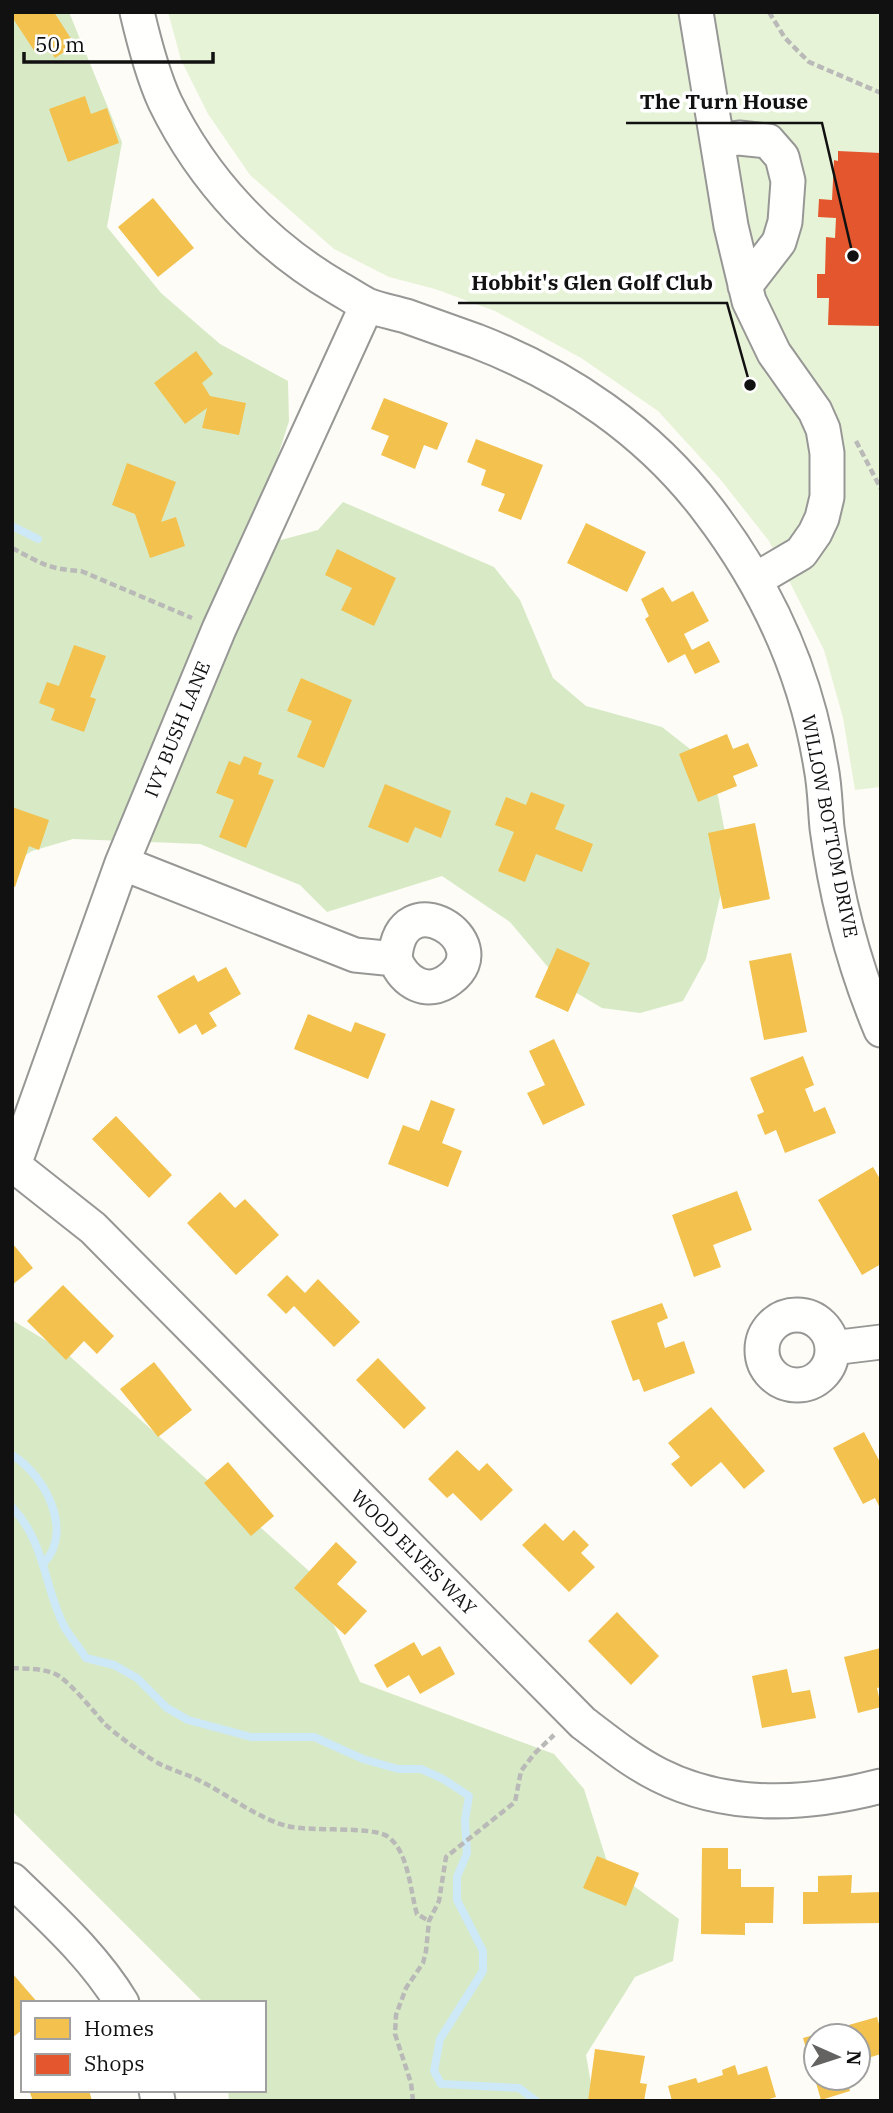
<svg xmlns="http://www.w3.org/2000/svg" width="893" height="2113" viewBox="0 0 893 2113" font-family="'IBM Plex Serif',serif">
<style>
.green{fill:#e7f3d7}
.forest{fill:#d8eac5}
.homes{fill:#f2c14e}
.shops{fill:#e4572e}
.lines{fill:none;stroke-linecap:round;stroke-linejoin:round}
.stream{stroke:#cde8f7;stroke-width:8}
.minor-casing{stroke:#979795;stroke-width:37}
.path{stroke:#b9b9b8;stroke-width:4.5;stroke-dasharray:7 3.5;stroke-linecap:butt}
.minor{stroke:#fffffe;stroke-width:33}
.labels{text-anchor:middle;dominant-baseline:central;stroke-width:7;stroke-linejoin:round;paint-order:stroke}
.street-label{font-size:19px;fill:#111;stroke:#fff}
.leader{fill:none;stroke:#111;stroke-width:2.5}
.callout-dot{fill:#111;stroke:#fff;stroke-width:2.5}
.callout-label{font-size:21px;text-anchor:middle;font-weight:bold;fill:#111;stroke:#fff;stroke-width:7;stroke-linejoin:round;paint-order:stroke}
</style>
<rect width="100%" height="100%" fill="#fdfcf7"/>
<!-- green -->
<path class="green" d="M 168,12 L 881,12 L 881,787 L 855,790 L 843,718 L 824,650 L 769,541 L 720,479 L 658,411 L 581,358 L 495,311 L 435,289 L 389,277 L 334,249 L 250,175 L 208,114 L 181,60 Z"/>
<!-- forest -->
<path class="forest" d="M 12,12 L 69,12 L 122,142 L 107,227 L 161,293 L 220,344 L 288,381 L 289,421 L 262,506 L 281,540 L 318,530 L 343,502 L 494,567 L 520,600 L 553,678 L 586,706 L 662,727 L 699,756 L 718,796 L 726,838 L 724,879 L 706,959 L 683,1001 L 640,1013 L 602,1008 L 563,985 L 510,922 L 442,876 L 327,912 L 300,885 L 200,844 L 73,839 L 32,851 L 12,864 Z
M 12,1320 L 65,1352 L 309,1571 L 360,1682 L 554,1754 L 584,1789 L 609,1868 L 679,1919 L 673,1961 L 635,1977 L 586,2055 L 594,2101 L 229,2101 L 228,2090 L 264,2090 L 264,2003 L 204,2003 L 12,1811 Z"/>
<!-- homes -->
<path class="homes" d="M 12,12 L 54,12 L 75,45 L 55,58 L 46,45 L 35,52 L 12,17 Z
M 85,96 L 91,114 L 107,108 L 119,143 L 68,162 L 49,109 Z
M 153,198 L 194,248 L 158,277 L 118,227 Z
M 196,351 L 213,374 L 202,383 L 210,396 L 246,403 L 239,435 L 202,428 L 207,408 L 185,424 L 154,383 Z
M 384,398 L 448,423 L 437,450 L 424,445 L 415,469 L 381,455 L 389,436 L 371,429 Z
M 476,439 L 543,465 L 521,520 L 498,511 L 505,494 L 481,485 L 486,470 L 467,462 Z
M 127,463 L 176,482 L 161,522 L 176,517 L 185,546 L 150,558 L 135,514 L 112,505 Z
M 586,523 L 646,552 L 627,592 L 567,563 Z
M 337,549 L 396,578 L 374,626 L 341,610 L 352,588 L 325,575 Z
M 663,587 L 672,602 L 693,591 L 709,621 L 684,634 L 692,650 L 709,641 L 720,662 L 695,674 L 685,654 L 668,663 L 645,619 L 649,616 L 641,599 Z
M 74,645 L 106,656 L 90,697 L 96,699 L 84,732 L 51,720 L 55,709 L 39,703 L 47,682 L 59,686 Z
M 301,678 L 352,700 L 324,768 L 297,757 L 312,721 L 287,711 Z
M 727,734 L 733,749 L 748,743 L 758,766 L 733,776 L 737,786 L 698,802 L 679,754 Z
M 244,756 L 262,763 L 258,774 L 274,780 L 246,848 L 219,837 L 234,800 L 216,793 L 229,761 L 240,765 Z
M 385,784 L 451,811 L 441,838 L 415,827 L 408,843 L 368,827 Z
M 531,792 L 565,805 L 555,829 L 593,844 L 582,872 L 536,854 L 525,882 L 498,871 L 514,832 L 495,825 L 506,797 L 526,805 Z
M 12,807 L 49,820 L 39,850 L 29,846 L 15,887 L 12,886 Z
M 755,823 L 770,899 L 723,909 L 708,833 Z
M 557,948 L 590,963 L 568,1012 L 535,997 Z
M 791,953 L 807,1032 L 764,1040 L 749,961 Z
M 226,967 L 241,994 L 209,1013 L 217,1026 L 202,1035 L 196,1024 L 179,1034 L 157,996 L 194,975 L 198,982 Z
M 308,1014 L 351,1032 L 355,1022 L 386,1034 L 368,1079 L 294,1049 Z
M 554,1039 L 585,1105 L 543,1125 L 527,1093 L 545,1085 L 529,1051 Z
M 803,1056 L 814,1085 L 805,1089 L 814,1112 L 825,1107 L 836,1133 L 785,1153 L 776,1130 L 765,1135 L 757,1115 L 764,1112 L 750,1078 Z
M 431,1100 L 455,1109 L 442,1143 L 462,1151 L 448,1187 L 388,1164 L 403,1125 L 419,1131 Z
M 116,1116 L 172,1175 L 149,1198 L 92,1139 Z
M 873,1167 L 881,1181 L 881,1264 L 862,1275 L 818,1200 Z
M 737,1191 L 752,1230 L 713,1245 L 721,1267 L 694,1277 L 672,1215 Z
M 220,1192 L 235,1208 L 245,1199 L 279,1235 L 236,1275 L 187,1223 Z
M 12,1243 L 33,1268 L 12,1285 Z
M 287,1275 L 305,1293 L 318,1279 L 360,1322 L 334,1347 L 294,1306 L 286,1314 L 267,1295 Z
M 63,1285 L 114,1336 L 97,1354 L 84,1341 L 66,1360 L 27,1321 Z
M 662,1303 L 668,1318 L 657,1323 L 665,1348 L 684,1341 L 695,1373 L 644,1392 L 639,1379 L 633,1381 L 611,1321 Z
M 378,1358 L 426,1408 L 404,1429 L 356,1380 Z
M 154,1362 L 192,1410 L 158,1437 L 120,1389 Z
M 711,1407 L 765,1471 L 744,1489 L 721,1462 L 691,1487 L 671,1464 L 680,1457 L 668,1443 Z
M 864,1432 L 881,1464 L 881,1510 L 875,1498 L 863,1504 L 833,1448 Z
M 457,1450 L 479,1471 L 487,1463 L 513,1490 L 481,1521 L 453,1493 L 447,1498 L 428,1479 Z
M 228,1462 L 274,1516 L 251,1536 L 204,1483 Z
M 545,1523 L 563,1541 L 574,1530 L 589,1545 L 581,1553 L 595,1567 L 569,1592 L 522,1545 Z
M 336,1542 L 357,1562 L 337,1584 L 367,1611 L 345,1635 L 294,1588 Z
M 617,1612 L 659,1656 L 631,1685 L 588,1641 Z
M 414,1642 L 422,1656 L 440,1646 L 455,1674 L 420,1694 L 409,1675 L 387,1688 L 374,1665 Z
M 881,1648 L 881,1687 L 877,1688 L 881,1707 L 858,1713 L 844,1657 Z
M 787,1669 L 792,1693 L 810,1690 L 816,1718 L 762,1728 L 752,1676 Z
M 702,1848 L 728,1848 L 728,1869 L 741,1869 L 741,1887 L 774,1887 L 773,1923 L 745,1923 L 745,1935 L 701,1934 Z
M 597,1856 L 639,1873 L 626,1906 L 583,1888 Z
M 852,1875 L 851,1893 L 881,1892 L 881,1923 L 803,1924 L 803,1892 L 818,1892 L 818,1876 Z
M 12,1973 L 38,2003 L 23,2003 L 23,2029 L 12,2038 Z
M 877,2017 L 881,2031 L 881,2054 L 858,2061 L 858,2036 L 816,2036 L 816,2078 L 846,2078 L 850,2091 L 821,2100 L 803,2038 Z
M 595,2049 L 645,2056 L 640,2083 L 647,2084 L 644,2101 L 588,2101 Z
M 735,2065 L 738,2075 L 767,2066 L 776,2097 L 763,2101 L 672,2101 L 668,2086 L 696,2078 L 698,2083 L 723,2075 L 722,2070 Z
M 29,2090 L 89,2090 L 92,2101 L 33,2101 Z"/>
<!-- shops -->
<path class="shops" d="M 838,151 L 881,153 L 881,326 L 828,325 L 829,298 L 817,298 L 817,274 L 825,274 L 826,237 L 835,238 L 836,218 L 818,217 L 819,199 L 832,200 L 834,160 L 838,161 Z"/>
<g class="lines">
<!-- stream -->
<path class="stream" d="M 12,526 L 38,539
M 12,1455 C 45,1475 74,1531 44,1563
M 12,1507 C 45,1542 44,1586 64,1626 C 70,1637 79,1647 86,1658 L 114,1665 L 137,1678 L 167,1708 L 188,1720 L 251,1737 L 314,1737 L 363,1759 L 398,1769 L 421,1769 L 443,1779 L 469,1796 L 465,1820 L 467,1853 L 457,1877 L 457,1900 L 483,1951 L 483,1971 L 440,2039 L 434,2071 L 441,2084 L 519,2088 L 536,2101"/>
<!-- minor casing -->
<g class="minor-casing">
<path id="minor" d="M 137,12 C 144,42 152,74 165,102 C 203,180 264,245 338,288 C 347,293 357,300 367,305 C 379,310 393,312 406,316 C 429,324 453,333 476,341 C 567,376 649,432 708,510 C 766,586 806,673 821,767 C 825,787 825,807 827,828 C 836,896 854,966 881,1030
M 696,12 L 731,226 L 749,301 L 774,353 L 815,411 L 823,429 L 827,453 L 827,497 L 822,518 L 815,533 L 801,553 L 755,580
M 717,141 L 739,138 L 768,141 L 782,157 L 788,181 L 785,222 L 779,242 L 745,286
M 122,863 L 355,955 L 395,959 C 404,982 427,997 450,979 C 500,942 400,878 395,959
M 12,1164 L 93,1228 L 583,1723 C 607,1741 631,1761 659,1775 C 728,1810 808,1805 881,1786
M 14,1165 L 122,863 L 219,629 L 367,305
M762 1350a35 35 0 1 1 70 0a35 35 0 1 1-70 0Z
M 832,1348 L 881,1342
M 12,1880 C 51,1918 93,1955 122,2003
M 156,2090 L 158,2101"/>
</g>
<!-- path -->
<path class="path" d="M 769,12 L 785,38 L 809,62 L 881,93
M 856,441 L 881,489
M 12,548 C 41,563 47,569 81,571 L 192,618
M 12,1668 C 27,1669 46,1668 59,1676 C 73,1686 92,1709 103,1722 C 111,1731 148,1758 158,1763 C 173,1771 188,1774 202,1782 C 230,1796 257,1818 287,1826 C 311,1832 370,1826 387,1836 C 409,1851 410,1891 417,1914 L 429,1921
M 413,2101 L 411,2083 L 395,2034 L 396,2015 L 406,1988 L 423,1963 L 426,1951 L 429,1921 L 439,1901 L 446,1857 L 515,1802 L 521,1771 L 534,1754 L 554,1735"/>
<!-- minor -->
<use href="#minor" class="minor"/>
</g>
<g class="labels">
<!-- street labels -->
<g class="street-label">
<text transform="translate(177 729) rotate(-68)">IVY BUSH LANE</text>
<text transform="translate(830 826) rotate(79)">WILLOW BOTTOM DRIVE</text>
<text transform="translate(414 1552) rotate(45)">WOOD ELVES WAY</text>
</g>
</g>
<!-- callouts -->
<path class="leader" d="M853 256L822 123H626M750 385L727 303H458"/>
<g class="callout-dot">
<circle cx="853" cy="256" r="7"/>
<circle cx="750" cy="385" r="7"/>
</g>
<g class="callout-label">
<text x="724" y="109">The Turn House</text>
<text x="592" y="290">Hobbit's Glen Golf Club</text>
</g>
<!-- border -->
<rect width="893" height="2113" fill="none" stroke="#111111" stroke-width="28"/>
<!-- legend -->
<rect x="21" y="2001" width="245" height="91" fill="#ffffff" stroke="#a0a0a0" stroke-width="2"/>
<rect x="35" y="2018" width="35" height="21" fill="#f2c14e" stroke="#a0a0a0" stroke-width="2"/>
<text x="84" y="2036" font-size="21" fill="#111111">Homes</text>
<rect x="35" y="2054" width="35" height="21" fill="#e4572e" stroke="#a0a0a0" stroke-width="2"/>
<text x="84" y="2071" font-size="21" fill="#111111">Shops</text>
<!-- north arrow -->
<g transform="translate(837 2057) rotate(93)"><circle r="33" fill="#ffffff" stroke="#a0a0a0" stroke-width="2"/>
<path d="M0-5L12 26L0 18L-12 26Z" fill="#646362"/>
<text y="-10" font-size="19" font-weight="bold" text-anchor="middle" fill="#111111">N</text>
</g>
<!-- scale -->
<path d="M24 52v10h189v-10" fill="none" stroke="#111111" stroke-width="3.5"/>
<text x="35" y="52" font-size="21" fill="#111111" stroke="#ffffff" stroke-width="5" paint-order="stroke">50 m</text>
</svg>
